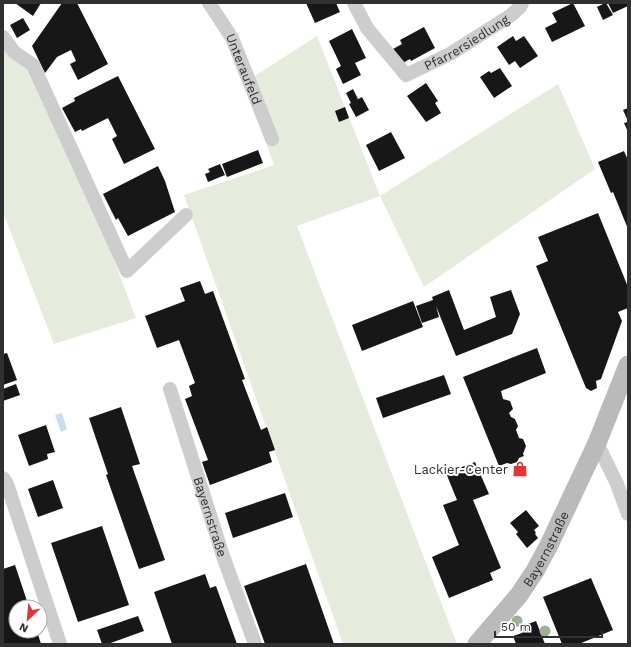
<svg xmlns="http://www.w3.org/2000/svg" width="631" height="647" viewBox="0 0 631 647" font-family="'Work Sans',sans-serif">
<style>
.green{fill:#e5ecde}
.water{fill:#caddec}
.building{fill:#171717}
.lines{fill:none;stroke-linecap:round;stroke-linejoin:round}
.street{stroke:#cdcdcd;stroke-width:14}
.secondary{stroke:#bababa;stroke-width:19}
.tree{fill:#9fae94}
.labels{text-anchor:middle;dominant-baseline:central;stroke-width:4;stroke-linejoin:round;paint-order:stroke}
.street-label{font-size:13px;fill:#303030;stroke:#fff}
.poi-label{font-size:13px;fill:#303030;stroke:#fff;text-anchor:end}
</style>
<rect width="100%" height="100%" fill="#fff"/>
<!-- green -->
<path class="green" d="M 317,36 L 380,196 L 558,84 L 595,169 L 424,287 L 380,196 L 297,226 L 457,644 L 343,644 L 184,195 L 274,165 L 244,83 Z
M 3,49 L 9,57 L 27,68 L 88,192 L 136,318 L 54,344 L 3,212 Z"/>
<!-- water -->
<path class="water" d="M 62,413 L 67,429 L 61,432 L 55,415 Z"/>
<!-- building -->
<path class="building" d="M 15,3 L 41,3 L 33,16 Z
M 62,3 L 77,3 L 108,64 L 78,80 L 70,64 L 76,61 L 71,50 L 57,57 L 45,73 L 32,46 Z
M 306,3 L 336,3 L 340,12 L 315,23 Z
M 573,3 L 585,26 L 552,42 L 545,28 L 557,22 L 552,13 Z
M 605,3 L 606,3 L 613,15 L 603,20 L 597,7 Z
M 608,3 L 628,3 L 628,6 L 613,13 Z
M 23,18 L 30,30 L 17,38 L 10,25 Z
M 424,27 L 435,48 L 411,61 L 410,59 L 401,64 L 393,49 L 402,44 L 400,40 Z
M 352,29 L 366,58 L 355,63 L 361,75 L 343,84 L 336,69 L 341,66 L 329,41 Z
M 513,36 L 516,41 L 524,36 L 538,56 L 520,68 L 515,61 L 509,65 L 497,47 Z
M 500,68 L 512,86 L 494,98 L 480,77 L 489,71 L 491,73 Z
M 118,76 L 155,149 L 124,164 L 112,139 L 117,136 L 108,118 L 82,131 L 81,129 L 75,132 L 62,108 L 75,101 L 74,98 Z
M 426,83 L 438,101 L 435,103 L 441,113 L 426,122 L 407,96 Z
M 353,89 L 358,99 L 351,103 L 346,93 Z
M 362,97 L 369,110 L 356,117 L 349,104 Z
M 345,107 L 349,118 L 339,122 L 335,111 Z
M 628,108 L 628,121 L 623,110 Z
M 628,122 L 628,132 L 624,123 Z
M 391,132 L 405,158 L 379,171 L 366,145 Z
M 258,150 L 263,163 L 227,177 L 222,164 Z
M 624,151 L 628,160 L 628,229 L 613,192 L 611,193 L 598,162 Z
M 220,164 L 225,175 L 208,182 L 205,174 L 210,172 L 208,169 Z
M 158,166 L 165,181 L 175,212 L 128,236 L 118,218 L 116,220 L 103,194 Z
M 598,213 L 628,287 L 628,308 L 618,312 L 622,321 L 601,379 L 596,381 L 597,388 L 591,391 L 586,388 L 536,266 L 548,261 L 538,237 Z
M 200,281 L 205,294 L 213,291 L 245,379 L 242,380 L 261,430 L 267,427 L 275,450 L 269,452 L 272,462 L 210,485 L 202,462 L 208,460 L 185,399 L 192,396 L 189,386 L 195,383 L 179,340 L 157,348 L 145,316 L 185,301 L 180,288 Z
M 449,290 L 464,330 L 496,317 L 490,297 L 511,290 L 520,314 L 512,334 L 456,356 L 436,306 L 439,317 L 422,323 L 416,306 L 433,300 L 432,297 Z
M 413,301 L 423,327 L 362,351 L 352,325 Z
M 537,348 L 546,373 L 501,391 L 503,399 L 510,401 L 513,409 L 509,413 L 511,417 L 515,419 L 518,426 L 516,430 L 519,438 L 523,439 L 526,446 L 523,454 L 524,456 L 519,458 L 517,462 L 511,464 L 507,463 L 499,466 L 463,377 Z
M 7,353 L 17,380 L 3,385 L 3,354 Z
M 444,375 L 451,394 L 383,418 L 376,398 Z
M 16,384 L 20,395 L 3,401 L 3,389 Z
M 121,407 L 140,464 L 132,466 L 165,560 L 139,569 L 106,475 L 108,474 L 89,418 Z
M 46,425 L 55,452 L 47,454 L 48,459 L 29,466 L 18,435 Z
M 475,462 L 489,494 L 473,500 L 501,568 L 490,573 L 493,580 L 449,598 L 432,557 L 459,545 L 443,505 L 457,500 L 446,473 Z
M 53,480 L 63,508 L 38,517 L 28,489 Z
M 285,493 L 293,517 L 233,538 L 225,513 Z
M 526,510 L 539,526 L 534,530 L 536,533 L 535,534 L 538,538 L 527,548 L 516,534 L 518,532 L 510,523 Z
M 102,526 L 129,605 L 78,622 L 51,543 Z
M 306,564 L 334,644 L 265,644 L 244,586 Z
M 15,565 L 29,607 L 16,607 L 16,631 L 37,631 L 41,644 L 3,644 L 3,569 Z
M 205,574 L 210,588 L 216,586 L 237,644 L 172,644 L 154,592 Z
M 591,578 L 613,630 L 579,644 L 562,644 L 543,597 Z
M 138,616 L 144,631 L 108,644 L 102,644 L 97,630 Z
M 536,621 L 545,644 L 516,644 L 513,636 L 522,633 L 520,627 Z"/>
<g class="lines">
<!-- street -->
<g class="street">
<path id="s1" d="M 209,3 L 232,38 L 272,139"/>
<path id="s2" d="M 354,3 L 367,28 L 406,75 L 450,54 L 510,16 L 520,7 L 522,3"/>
<path d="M 3,37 L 14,52 L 33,65 L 127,271 L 186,215"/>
<path id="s3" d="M 170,389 L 223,556 L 255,644"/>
<path d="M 597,443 L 617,484 L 628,514"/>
<path d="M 3,478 L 7,484 L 60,644"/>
</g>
<!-- secondary -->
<path class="secondary" id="s4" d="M 477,644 L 519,595 L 535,571 L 549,545 L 597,443 L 628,365"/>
</g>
<!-- trees -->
<g class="tree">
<circle cx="517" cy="621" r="5.5"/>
<circle cx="545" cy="631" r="5.5"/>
</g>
<!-- icons -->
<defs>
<g id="shop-bare" transform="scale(1.2)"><path d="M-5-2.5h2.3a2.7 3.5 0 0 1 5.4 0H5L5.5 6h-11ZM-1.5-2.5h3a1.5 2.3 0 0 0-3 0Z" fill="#e43438" stroke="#fff" stroke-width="2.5" paint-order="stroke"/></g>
</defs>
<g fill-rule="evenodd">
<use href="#shop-bare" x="520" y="469"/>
</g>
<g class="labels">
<!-- street labels -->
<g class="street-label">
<text stroke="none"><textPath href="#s2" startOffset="158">Pfarrersiedlung</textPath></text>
<text stroke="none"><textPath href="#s1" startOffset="75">Unteraufeld</textPath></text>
<text stroke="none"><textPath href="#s3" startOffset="134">Bayernstraße</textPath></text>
<text stroke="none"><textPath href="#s4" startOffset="118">Bayernstraße</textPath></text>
</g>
<!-- poi labels -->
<g class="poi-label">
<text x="508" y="469">Lackier-Center</text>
</g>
</g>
<!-- border -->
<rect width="631" height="647" fill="none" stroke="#303030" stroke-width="8"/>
<!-- north arrow -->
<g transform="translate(28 619) rotate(206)"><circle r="19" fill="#ffffff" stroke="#acacac"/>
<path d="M0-3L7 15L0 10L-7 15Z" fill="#e43438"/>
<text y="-6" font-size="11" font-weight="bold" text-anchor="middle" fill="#303030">N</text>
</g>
<!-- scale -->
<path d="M495 631v6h107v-6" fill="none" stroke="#303030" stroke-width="2"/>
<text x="501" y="631" font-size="12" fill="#303030" stroke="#ffffff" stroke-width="3" paint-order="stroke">50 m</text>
</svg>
